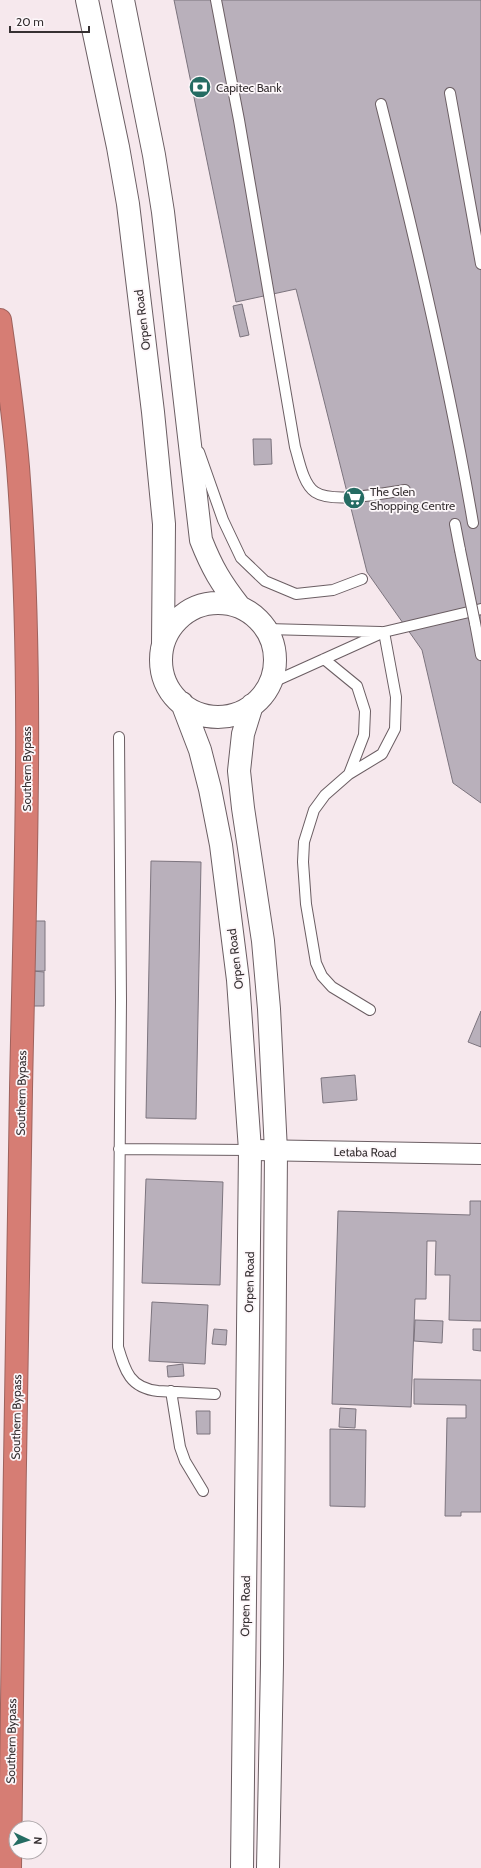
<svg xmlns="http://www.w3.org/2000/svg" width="481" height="1868" viewBox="0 0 481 1868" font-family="Cabin,sans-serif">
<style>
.building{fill:#b9b0bb;stroke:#7c747e}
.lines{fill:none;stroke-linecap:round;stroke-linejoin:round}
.lane-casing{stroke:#6b5e63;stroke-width:12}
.street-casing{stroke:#6b5e63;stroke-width:22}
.secondary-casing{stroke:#6b5e63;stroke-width:24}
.highway-casing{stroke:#9e625d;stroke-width:24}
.lane{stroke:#fff;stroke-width:10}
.street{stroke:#fff;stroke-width:20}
.secondary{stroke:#fff;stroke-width:22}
.highway{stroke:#d67d74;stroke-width:22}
.lane-bridge-casing{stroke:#6b5e63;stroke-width:12;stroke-linecap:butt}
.lane-bridge{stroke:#fff;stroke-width:10}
.labels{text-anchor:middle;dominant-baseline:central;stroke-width:3.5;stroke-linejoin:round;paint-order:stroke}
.poi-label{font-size:12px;fill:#363032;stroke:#fdf7fa;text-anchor:start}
.street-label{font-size:12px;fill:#363032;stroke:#fdf7fa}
</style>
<rect width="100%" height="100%" fill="#f6e8ed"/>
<!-- building -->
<path class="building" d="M 174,0 L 481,0 L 481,803 L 453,783 L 422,650 L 367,572 L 296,289 L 236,302 Z
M 242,304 L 249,335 L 240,337 L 233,306 Z
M 253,439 L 271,439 L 272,464 L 254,465 Z
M 151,861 L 201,862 L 196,1119 L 146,1118 Z
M 32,921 L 45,921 L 45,971 L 31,971 Z
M 32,971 L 44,972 L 44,1006 L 32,1006 Z
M 481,1011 L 481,1047 L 468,1042 Z
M 355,1075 L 357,1100 L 323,1103 L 321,1078 Z
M 146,1179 L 223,1182 L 220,1285 L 142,1283 Z
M 470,1201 L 481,1201 L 481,1321 L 449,1320 L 450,1275 L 435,1275 L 436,1241 L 427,1241 L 426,1299 L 415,1299 L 411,1407 L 332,1404 L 338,1211 L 470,1215 Z
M 152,1302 L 208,1305 L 205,1364 L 149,1361 Z
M 415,1320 L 443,1321 L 442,1343 L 414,1341 Z
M 214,1329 L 227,1330 L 226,1345 L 212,1344 Z
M 473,1329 L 481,1329 L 481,1351 L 473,1350 Z
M 183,1364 L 184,1376 L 168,1377 L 167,1366 Z
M 414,1379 L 481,1380 L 481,1512 L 461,1512 L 461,1516 L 445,1516 L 447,1418 L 466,1418 L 466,1405 L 414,1404 Z
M 340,1408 L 356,1409 L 355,1428 L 339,1427 Z
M 196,1411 L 210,1411 L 210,1434 L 197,1434 Z
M 330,1429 L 366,1430 L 365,1507 L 330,1506 Z"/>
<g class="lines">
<!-- lane casing -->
<g class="lane-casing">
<path id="lane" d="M 216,0 L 239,120 L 295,447 C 299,460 303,484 315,492 C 333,504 384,493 405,490
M 450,93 L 481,264
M 381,104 C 416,242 449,382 473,523
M 199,452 L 223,520 L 241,558 L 265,581 L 296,594 L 333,590 L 362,579
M 455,524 L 460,550
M 475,623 L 481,655
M 267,629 L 381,632
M 324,659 L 357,686 L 365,711 L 364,735 L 349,774
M 271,683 L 384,632 L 481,609
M 119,737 L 121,1000 L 118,1347 C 125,1371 130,1388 158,1391 L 215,1394
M 370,1010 L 332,987 L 322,976 L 316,963 L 306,904 L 303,862 L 304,842 L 314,810 L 325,795 L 349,774 L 382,754 L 395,729 L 396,697 L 384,632
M 119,1149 L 250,1150
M 171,1391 L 180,1447 L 185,1461 L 203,1491"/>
</g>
<!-- street casing -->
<g class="street-casing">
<path id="street" d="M 250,1150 L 481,1154"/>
</g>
<!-- secondary casing -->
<g class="secondary-casing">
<path id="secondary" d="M 87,0 L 118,147 L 128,204 L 153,412 L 164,524 L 163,644
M 123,0 L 154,155 L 163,212 L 201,540 C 212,568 221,583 239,606
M161 660a57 57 0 1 1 114 0a57 57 0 1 1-114 0Z
M 182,703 L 200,750 L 210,789 L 221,845 L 238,980 L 250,1150 L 242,1868
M 252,705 L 243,734 L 239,771 L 243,808 L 263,941 L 269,1009 L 276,1151 L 272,1664 L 268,1868"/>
</g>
<!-- highway casing -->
<g class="highway-casing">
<path id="highway" d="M 0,320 C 7,368 14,418 18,467 C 34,674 25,882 21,1089 C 16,1349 13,1608 10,1868"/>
</g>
<!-- lane -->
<use href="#lane" class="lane"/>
<!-- street -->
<use href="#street" class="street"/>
<!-- secondary -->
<use href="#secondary" class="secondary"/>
<!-- highway -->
<use href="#highway" class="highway"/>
<!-- lane-bridge casing -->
<g class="lane-bridge-casing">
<path id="lane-bridge" d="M 460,550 L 475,623"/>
</g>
<!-- lane-bridge -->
<use href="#lane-bridge" class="lane-bridge"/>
</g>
<!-- icons -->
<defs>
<g id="bank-disc" transform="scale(1.15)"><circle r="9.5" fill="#256c63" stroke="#fdf7fa"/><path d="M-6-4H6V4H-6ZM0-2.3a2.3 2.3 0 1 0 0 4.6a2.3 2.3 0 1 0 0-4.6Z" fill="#fff"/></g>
<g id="supermarket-disc" transform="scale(1.15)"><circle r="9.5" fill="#256c63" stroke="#fdf7fa"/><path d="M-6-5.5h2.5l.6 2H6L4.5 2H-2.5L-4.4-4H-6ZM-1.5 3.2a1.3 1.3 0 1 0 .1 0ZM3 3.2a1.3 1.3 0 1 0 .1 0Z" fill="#fff"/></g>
</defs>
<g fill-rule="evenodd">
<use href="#bank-disc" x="200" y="87"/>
<use href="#supermarket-disc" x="354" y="498"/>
</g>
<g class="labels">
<!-- poi labels -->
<g class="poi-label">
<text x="216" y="87">Capitec Bank</text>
<text x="370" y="491">The Glen<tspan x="370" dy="14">Shopping Centre</tspan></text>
</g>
<!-- street labels -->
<g class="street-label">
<text transform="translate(142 320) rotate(-97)">Orpen Road</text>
<text transform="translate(26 769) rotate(-90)">Southern Bypass</text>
<text transform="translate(235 959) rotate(-97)">Orpen Road</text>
<text transform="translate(21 1093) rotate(-89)">Southern Bypass</text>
<text transform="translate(365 1152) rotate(1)">Letaba Road</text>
<text transform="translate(249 1282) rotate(-89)">Orpen Road</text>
<text transform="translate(16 1417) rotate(-89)">Southern Bypass</text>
<text transform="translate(245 1606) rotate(-89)">Orpen Road</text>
<text transform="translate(11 1741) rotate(-89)">Southern Bypass</text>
</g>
</g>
<!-- north arrow -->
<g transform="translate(28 1840) rotate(94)"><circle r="19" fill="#fdf7fa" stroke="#ada7aa"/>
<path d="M0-3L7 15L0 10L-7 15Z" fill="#256c63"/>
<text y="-6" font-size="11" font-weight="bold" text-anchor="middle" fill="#363032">N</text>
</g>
<!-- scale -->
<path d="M10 26v6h79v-6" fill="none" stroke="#363032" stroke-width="2"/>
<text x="16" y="26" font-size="12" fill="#363032" stroke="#fdf7fa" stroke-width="3" paint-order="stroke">20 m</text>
</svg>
